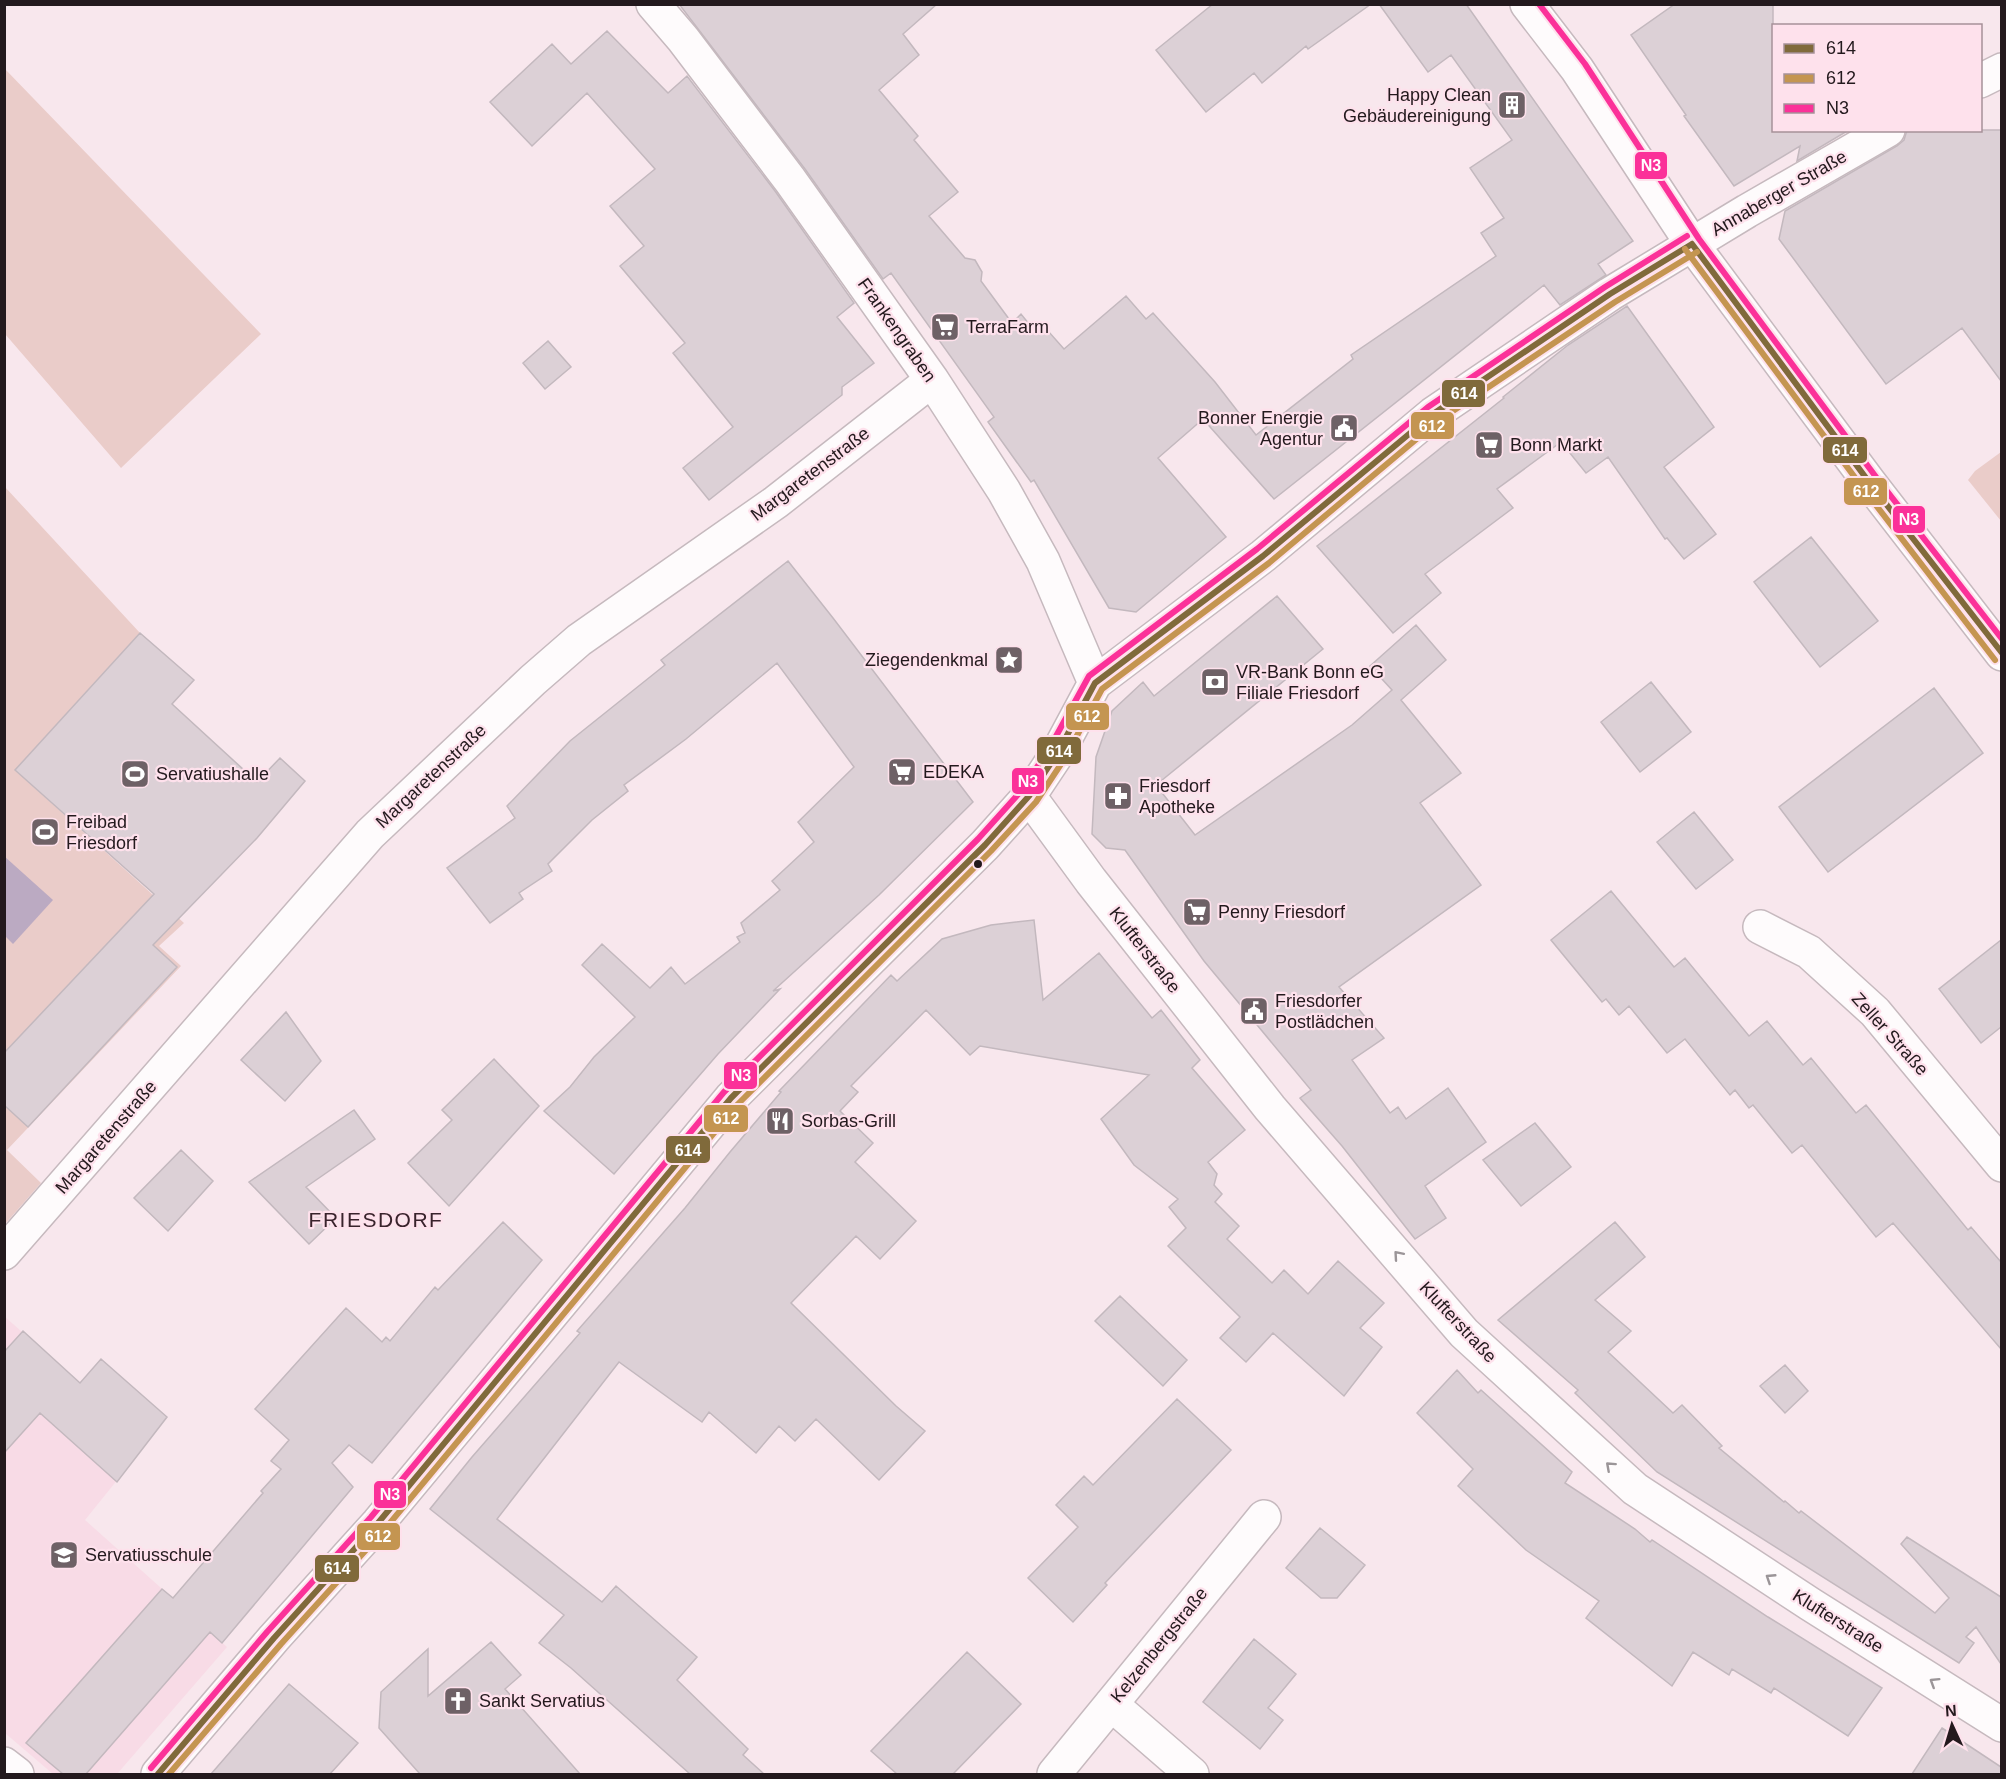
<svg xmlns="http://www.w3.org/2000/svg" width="2006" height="1779" viewBox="0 0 2006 1779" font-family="Helvetica,sans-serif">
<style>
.built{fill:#f8dbe6}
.green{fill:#eaccc9}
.water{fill:#bbaac2}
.building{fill:#dcd0d6;stroke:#c3b8be;stroke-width:1.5}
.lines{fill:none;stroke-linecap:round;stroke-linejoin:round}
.minor-casing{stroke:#c6b9be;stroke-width:36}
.tertiary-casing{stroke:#c6b9be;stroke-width:36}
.minor{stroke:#fefbfc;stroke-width:33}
.tertiary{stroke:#fefbfc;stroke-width:33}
.bus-1-casing{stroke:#fee1ec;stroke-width:10}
.bus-2-casing{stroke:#fee1ec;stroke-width:10}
.bus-3-casing{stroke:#fee1ec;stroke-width:10}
.bus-1{stroke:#806a3b;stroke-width:6}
.bus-2{stroke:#c49551;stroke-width:6}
.bus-3{stroke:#fb3199;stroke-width:6}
.oneway{stroke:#9b9598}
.bus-dot{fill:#23191d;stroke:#fee1ec;stroke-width:2}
.labels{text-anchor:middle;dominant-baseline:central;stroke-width:4.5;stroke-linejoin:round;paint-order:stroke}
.poi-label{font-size:18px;fill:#23191d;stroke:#fee1ec;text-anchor:start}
.street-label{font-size:18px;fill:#23191d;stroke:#fee1ec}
.quarter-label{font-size:21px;letter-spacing:1.5px;fill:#39232c;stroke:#fee1ec}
.line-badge{stroke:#fee1ec;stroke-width:2}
.badge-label{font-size:16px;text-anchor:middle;font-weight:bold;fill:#fff}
</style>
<rect width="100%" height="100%" fill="#f8e7ed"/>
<!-- built -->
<path class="built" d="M 4,1316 L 147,1443 L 85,1520 L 227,1647 L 117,1774 L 53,1774 L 5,1733 Z"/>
<!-- green -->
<path class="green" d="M 5,69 L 261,334 L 121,468 L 5,334 Z
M 2001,452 L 2001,521 L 1968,480 L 1975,471 Z
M 5,487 L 140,633 L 15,770 L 184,923 L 159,946 L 181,966 L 7,1150 L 41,1183 L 5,1224 Z"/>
<!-- water -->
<path class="water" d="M 4,856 L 53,900 L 13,944 L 5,936 Z"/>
<!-- building -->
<path class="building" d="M 679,4 L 937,4 L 903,34 L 919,55 L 879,90 L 918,136 L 914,140 L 958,192 L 929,216 L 965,258 L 975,260 L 982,272 L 981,281 L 1012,323 L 1021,314 L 1034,330 L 1041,323 L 1064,349 L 1126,296 L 1146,319 L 1153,313 L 1215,382 L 1256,435 L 1353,359 L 1351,355 L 1496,256 L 1481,233 L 1504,218 L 1470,168 L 1512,140 L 1451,55 L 1428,72 L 1379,4 L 1466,4 L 1633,241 L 1598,264 L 1606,275 L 1560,305 L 1544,285 L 1274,499 L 1203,419 L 1158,458 L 1226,537 L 1136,612 L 1109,608 L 1034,480 L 1031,482 L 988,422 L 994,417 L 891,273 L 883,279 L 805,169 Z
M 1213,4 L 1371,4 L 1308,49 L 1306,46 L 1262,83 L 1254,73 L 1206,112 L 1156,50 Z
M 1675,4 L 1773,4 L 1773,130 L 1849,130 L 1797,161 L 1800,146 L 1734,186 L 1684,116 L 1686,115 L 1631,35 Z
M 607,31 L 668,93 L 687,76 L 775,191 L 854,303 L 837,317 L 874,363 L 842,387 L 842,395 L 709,500 L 683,468 L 733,427 L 673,353 L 685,343 L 620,266 L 644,246 L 610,206 L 655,169 L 587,93 L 532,146 L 490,102 L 552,44 L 571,64 Z
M 1907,130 L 2001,130 L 2001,381 L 1962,328 L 1886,384 L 1779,239 L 1785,211 L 1897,146 L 1904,140 Z
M 1627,306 L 1714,427 L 1664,467 L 1716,534 L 1684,559 L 1667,538 L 1665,539 L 1608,457 L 1586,473 L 1561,442 L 1497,489 L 1513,508 L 1425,574 L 1441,593 L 1393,633 L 1317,546 L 1504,398 L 1503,397 L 1568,345 Z
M 548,341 L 571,367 L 545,389 L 523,363 Z
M 1811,537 L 1878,621 L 1820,667 L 1754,582 Z
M 788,561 L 833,618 L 973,802 L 879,895 L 773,991 L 780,989 L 718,1054 L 614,1174 L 544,1111 L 570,1087 L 594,1057 L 635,1017 L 582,965 L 602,944 L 650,988 L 671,967 L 685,984 L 740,942 L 737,937 L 745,933 L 741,923 L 780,890 L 772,881 L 814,842 L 798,822 L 854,767 L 777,663 L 686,739 L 624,785 L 628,791 L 592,820 L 548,864 L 552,871 L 519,893 L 523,899 L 490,923 L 447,868 L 515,818 L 507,806 L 570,741 L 665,665 L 661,660 Z
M 1277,596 L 1323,649 L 1156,785 L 1195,835 L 1352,725 L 1392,690 L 1370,666 L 1416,625 L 1446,660 L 1401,700 L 1461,773 L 1420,803 L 1481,885 L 1339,987 L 1384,1038 L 1352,1060 L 1390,1113 L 1398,1107 L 1406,1119 L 1448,1088 L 1486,1142 L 1425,1186 L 1446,1218 L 1415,1239 L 1342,1146 L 1300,1098 L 1311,1090 L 1204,961 L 1125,850 L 1106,848 L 1092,834 L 1096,757 L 1112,711 L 1143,682 L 1154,696 Z
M 140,633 L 194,680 L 172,704 L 257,782 L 280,758 L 305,781 L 257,838 L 153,945 L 177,967 L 28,1127 L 4,1105 L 4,1053 L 154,894 L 15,770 Z
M 1651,682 L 1691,732 L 1640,772 L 1601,722 Z
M 1934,688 L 1983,753 L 1828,872 L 1779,807 Z
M 1694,812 L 1733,860 L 1696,889 L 1657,842 Z
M 1611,891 L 1674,967 L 1685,958 L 1749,1036 L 1767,1021 L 1803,1065 L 1811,1058 L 1856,1113 L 1866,1105 L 1968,1230 L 1971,1227 L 2001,1262 L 2001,1349 L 1893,1223 L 1876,1237 L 1802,1145 L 1792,1153 L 1753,1105 L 1749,1108 L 1735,1090 L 1730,1095 L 1685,1039 L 1667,1053 L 1629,1006 L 1619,1015 L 1606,999 L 1602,1002 L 1551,940 Z
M 1034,920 L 1043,1000 L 1099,953 L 1152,1018 L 1161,1010 L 1200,1060 L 1192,1068 L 1245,1130 L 1208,1162 L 1217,1174 L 1214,1185 L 1222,1194 L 1215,1202 L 1239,1226 L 1227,1239 L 1272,1283 L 1284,1270 L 1308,1294 L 1338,1261 L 1384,1303 L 1360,1328 L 1382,1347 L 1344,1396 L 1273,1333 L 1246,1362 L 1220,1338 L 1240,1317 L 1168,1246 L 1186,1228 L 1169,1207 L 1178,1199 L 1134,1165 L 1101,1119 L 1149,1075 L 980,1046 L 970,1055 L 926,1010 L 851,1086 L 858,1092 L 840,1111 L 873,1143 L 855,1162 L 916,1221 L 880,1259 L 856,1236 L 791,1303 L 896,1406 L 925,1431 L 879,1480 L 816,1419 L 795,1441 L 779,1426 L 756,1453 L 709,1412 L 702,1422 L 619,1362 L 497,1519 L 602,1602 L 616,1586 L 697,1657 L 677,1680 L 748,1749 L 743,1755 L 764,1774 L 690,1774 L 571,1668 L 539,1643 L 564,1615 L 430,1509 L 472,1457 L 580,1333 L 577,1331 L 685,1208 L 730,1152 L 781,1092 L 779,1091 L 891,975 L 897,981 L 942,939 L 991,925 Z
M 2001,940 L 2001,1027 L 1981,1043 L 1939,989 Z
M 286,1012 L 321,1061 L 285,1101 L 241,1060 Z
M 494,1059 L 539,1106 L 449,1206 L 408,1163 L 452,1120 L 442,1110 Z
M 354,1110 L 375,1139 L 306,1187 L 336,1218 L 309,1244 L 249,1182 Z
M 1535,1123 L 1571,1167 L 1521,1206 L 1483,1160 Z
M 181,1150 L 213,1181 L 168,1231 L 134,1198 Z
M 503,1222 L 542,1260 L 372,1463 L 349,1445 L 332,1463 L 353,1487 L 222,1643 L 210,1632 L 86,1774 L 63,1774 L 26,1743 L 162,1589 L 173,1598 L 263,1493 L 261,1491 L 281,1469 L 271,1461 L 289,1440 L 255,1409 L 346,1308 L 382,1342 L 386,1337 L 390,1341 L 435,1287 L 438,1290 Z
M 1615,1222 L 1645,1257 L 1595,1300 L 1631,1331 L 1608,1352 L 1673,1413 L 1682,1405 L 1722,1446 L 1719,1448 L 1784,1502 L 1785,1501 L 1799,1513 L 1801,1511 L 1935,1613 L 1949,1598 L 1901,1544 L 1907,1537 L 2001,1597 L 2001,1664 L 1976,1627 L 1966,1637 L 1974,1643 L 1959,1663 L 1657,1472 L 1575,1393 L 1578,1390 L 1498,1320 Z
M 1120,1296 L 1187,1360 L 1163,1386 L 1095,1321 Z
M 23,1331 L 80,1383 L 101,1359 L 167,1417 L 117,1482 L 40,1413 L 4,1453 L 4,1352 Z
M 1785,1365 L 1808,1391 L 1785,1413 L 1760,1386 Z
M 1457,1370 L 1478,1393 L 1481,1390 L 1572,1472 L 1565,1483 L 1635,1529 L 1650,1542 L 1652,1540 L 1768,1617 L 1882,1688 L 1848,1736 L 1774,1688 L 1771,1693 L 1732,1669 L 1729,1675 L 1693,1652 L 1672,1686 L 1586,1618 L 1599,1601 L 1526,1550 L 1458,1486 L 1473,1469 L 1417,1413 Z
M 1177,1399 L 1231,1450 L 1105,1583 L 1107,1585 L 1073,1622 L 1028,1578 L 1078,1527 L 1056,1505 L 1084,1476 L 1093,1485 Z
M 1320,1528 L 1365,1565 L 1337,1598 L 1321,1598 L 1286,1568 Z
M 1254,1639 L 1296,1674 L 1268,1708 L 1283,1720 L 1260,1749 L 1203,1702 Z
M 491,1642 L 521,1675 L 505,1689 L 580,1774 L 420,1774 L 379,1728 L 381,1692 L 428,1649 L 428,1696 Z
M 967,1652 L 1021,1704 L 953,1774 L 897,1774 L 871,1751 Z
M 289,1684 L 358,1743 L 330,1774 L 211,1774 Z
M 1942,1728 L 2001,1767 L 2001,1774 L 1912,1774 Z"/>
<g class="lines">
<!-- minor casing -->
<g class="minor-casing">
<path id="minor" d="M 653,4 L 683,39 L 790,180 L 932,380 L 1004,491 L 1043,561 L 1095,683
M 1980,81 L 2002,70
M 1029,796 L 1091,881 L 1270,1108 L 1464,1333 L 1635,1489 L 1810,1604 L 2002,1725
M 1760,927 L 1809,952 L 1875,1012 L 2002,1165
M 4,1253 L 370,834 L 533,680 L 579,640 L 776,502 L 932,380
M 1111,1704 L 1192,1774
M 4,1764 L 17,1774
M 158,1774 L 274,1638 L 378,1523 L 731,1098 L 985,845 L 1029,796 L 1057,754 L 1095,683 L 1263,556 L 1433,414 L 1610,294 L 1747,211 L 1888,130
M 1054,1774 L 1264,1517"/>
</g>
<!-- tertiary casing -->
<g class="tertiary-casing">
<path id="tertiary" d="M 1527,4 L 1577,69 L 1692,244 L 1869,482 L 2002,654"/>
</g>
<!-- minor -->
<use href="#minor" class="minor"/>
<!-- tertiary -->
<use href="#tertiary" class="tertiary"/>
<!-- bus-1 casing -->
<g class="bus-1-casing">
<path id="bus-1" d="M 1692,244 L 1869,482 L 2002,653
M 158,1774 L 274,1638 L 378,1523 L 731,1098 L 985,845 L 1029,796 L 1057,754 L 1095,683 L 1263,556 L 1433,414 L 1610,294 L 1692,244"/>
</g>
<!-- bus-2 casing -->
<g class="bus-2-casing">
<path id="bus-2" d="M 1685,249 L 1862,487 L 1995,660
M 169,1774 L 281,1644 L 385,1529 L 738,1104 L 991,851 L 1036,802 L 1065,758 L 1102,689 L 1269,563 L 1438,421 L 1615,302 L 1697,252"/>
</g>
<!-- bus-3 casing -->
<g class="bus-3-casing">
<path id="bus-3" d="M 1539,4 L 1585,64 L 1699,239 L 1876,477 L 2002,639
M 151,1768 L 267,1632 L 371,1517 L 724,1092 L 978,839 L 1022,790 L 1049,749 L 1089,676 L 1257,549 L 1428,407 L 1605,287 L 1687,236"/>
</g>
<!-- bus-1 -->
<use href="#bus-1" class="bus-1"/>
<!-- bus-2 -->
<use href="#bus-2" class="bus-2"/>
<!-- bus-3 -->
<use href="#bus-3" class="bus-3"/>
</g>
<!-- one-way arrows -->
<defs><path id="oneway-chevron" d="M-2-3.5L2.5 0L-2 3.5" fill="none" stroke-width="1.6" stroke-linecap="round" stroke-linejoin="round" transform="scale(1.5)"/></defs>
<g class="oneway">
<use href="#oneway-chevron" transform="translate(1398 1255) rotate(-131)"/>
<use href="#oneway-chevron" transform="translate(1610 1466) rotate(-138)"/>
<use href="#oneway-chevron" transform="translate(1770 1578) rotate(-147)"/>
<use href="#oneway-chevron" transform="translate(1934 1682) rotate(-148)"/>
</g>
<!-- icons -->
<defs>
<g id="building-square" transform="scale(1.5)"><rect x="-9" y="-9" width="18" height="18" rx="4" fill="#6e6166" stroke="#fee1ec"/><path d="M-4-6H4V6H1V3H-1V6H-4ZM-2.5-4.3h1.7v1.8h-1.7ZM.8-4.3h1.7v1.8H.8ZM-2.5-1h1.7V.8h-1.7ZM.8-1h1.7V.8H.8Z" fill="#fff"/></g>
<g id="supermarket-square" transform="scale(1.5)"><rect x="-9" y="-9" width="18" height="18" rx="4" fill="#6e6166" stroke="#fee1ec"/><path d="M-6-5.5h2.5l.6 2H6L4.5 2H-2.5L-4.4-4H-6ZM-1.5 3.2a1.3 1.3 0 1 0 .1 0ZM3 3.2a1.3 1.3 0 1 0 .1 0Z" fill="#fff"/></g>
<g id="civic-square" transform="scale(1.5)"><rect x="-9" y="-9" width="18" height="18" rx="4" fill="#6e6166" stroke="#fee1ec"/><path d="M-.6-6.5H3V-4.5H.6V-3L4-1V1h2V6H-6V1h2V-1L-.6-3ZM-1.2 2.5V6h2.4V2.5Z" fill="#fff"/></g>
<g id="sight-square" transform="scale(1.5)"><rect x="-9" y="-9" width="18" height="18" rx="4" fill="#6e6166" stroke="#fee1ec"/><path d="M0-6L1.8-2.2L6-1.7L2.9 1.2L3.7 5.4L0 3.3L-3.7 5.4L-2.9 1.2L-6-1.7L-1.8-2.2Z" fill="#fff"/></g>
<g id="bank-square" transform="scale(1.5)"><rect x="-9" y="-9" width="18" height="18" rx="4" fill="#6e6166" stroke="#fee1ec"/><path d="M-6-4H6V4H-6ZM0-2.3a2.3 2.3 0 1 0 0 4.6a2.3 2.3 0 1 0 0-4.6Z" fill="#fff"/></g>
<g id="stadium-square" transform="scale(1.5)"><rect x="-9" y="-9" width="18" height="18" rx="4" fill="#6e6166" stroke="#fee1ec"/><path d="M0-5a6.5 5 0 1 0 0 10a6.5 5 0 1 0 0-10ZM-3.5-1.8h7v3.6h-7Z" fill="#fff"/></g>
<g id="pharmacy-square" transform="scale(1.5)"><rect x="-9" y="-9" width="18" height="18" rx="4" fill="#6e6166" stroke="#fee1ec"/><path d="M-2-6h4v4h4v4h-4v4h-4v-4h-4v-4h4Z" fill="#fff"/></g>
<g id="restaurant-square" transform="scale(1.5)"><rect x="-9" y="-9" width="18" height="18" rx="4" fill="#6e6166" stroke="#fee1ec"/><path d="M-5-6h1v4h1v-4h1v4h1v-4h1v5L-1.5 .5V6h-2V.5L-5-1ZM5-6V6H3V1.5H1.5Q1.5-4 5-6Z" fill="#fff"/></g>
<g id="school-square" transform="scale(1.5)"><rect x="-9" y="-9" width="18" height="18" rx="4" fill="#6e6166" stroke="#fee1ec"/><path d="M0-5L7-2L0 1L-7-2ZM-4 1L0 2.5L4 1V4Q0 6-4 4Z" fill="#fff"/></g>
<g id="church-square" transform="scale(1.5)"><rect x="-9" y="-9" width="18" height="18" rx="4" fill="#6e6166" stroke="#fee1ec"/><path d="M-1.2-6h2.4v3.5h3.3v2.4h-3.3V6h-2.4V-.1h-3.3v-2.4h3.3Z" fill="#fff"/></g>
</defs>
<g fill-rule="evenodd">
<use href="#building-square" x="1512" y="105"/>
<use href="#supermarket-square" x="945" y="327"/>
<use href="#civic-square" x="1344" y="428"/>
<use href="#supermarket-square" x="1489" y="445"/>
<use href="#sight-square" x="1009" y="660"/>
<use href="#bank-square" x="1215" y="682"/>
<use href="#supermarket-square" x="902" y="772"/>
<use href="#stadium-square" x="135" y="774"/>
<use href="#pharmacy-square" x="1118" y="796"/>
<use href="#stadium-square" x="45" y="832"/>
<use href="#supermarket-square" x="1197" y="912"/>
<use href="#civic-square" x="1254" y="1011"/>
<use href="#restaurant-square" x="780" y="1121"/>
<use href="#school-square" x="64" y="1555"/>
<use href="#church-square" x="458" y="1701"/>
</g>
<!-- markers -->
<circle class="bus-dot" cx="978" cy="864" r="5"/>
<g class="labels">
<!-- poi labels -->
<g class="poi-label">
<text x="1491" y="95" text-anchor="end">Happy Clean<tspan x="1491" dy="21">Gebäudereinigung</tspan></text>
<text x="966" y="327">TerraFarm</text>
<text x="1323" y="418" text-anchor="end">Bonner Energie<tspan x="1323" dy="21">Agentur</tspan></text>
<text x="1510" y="445">Bonn Markt</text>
<text x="988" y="660" text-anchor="end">Ziegendenkmal</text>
<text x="1236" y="672">VR-Bank Bonn eG<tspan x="1236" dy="21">Filiale Friesdorf</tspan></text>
<text x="923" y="772">EDEKA</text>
<text x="156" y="774">Servatiushalle</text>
<text x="1139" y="786">Friesdorf<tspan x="1139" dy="21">Apotheke</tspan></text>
<text x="66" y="822">Freibad<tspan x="66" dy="21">Friesdorf</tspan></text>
<text x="1218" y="912">Penny Friesdorf</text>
<text x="1275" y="1001">Friesdorfer<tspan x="1275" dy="21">Postlädchen</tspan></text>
<text x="801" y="1121">Sorbas-Grill</text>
<text x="85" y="1555">Servatiusschule</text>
<text x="479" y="1701">Sankt Servatius</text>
</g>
<!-- street labels -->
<g class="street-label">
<text transform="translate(1779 193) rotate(-30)">Annaberger Straße</text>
<text transform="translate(897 330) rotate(55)">Frankengraben</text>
<text transform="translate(810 474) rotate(-37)">Margaretenstraße</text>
<text transform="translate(431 776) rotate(-43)">Margaretenstraße</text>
<text transform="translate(1145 950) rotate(52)">Klufterstraße</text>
<text transform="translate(1890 1034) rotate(48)">Zeller Straße</text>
<text transform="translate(106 1137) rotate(-49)">Margaretenstraße</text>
<text transform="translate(1458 1322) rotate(47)">Klufterstraße</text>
<text transform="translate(1838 1621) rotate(32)">Klufterstraße</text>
<text transform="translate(1159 1645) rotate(-51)">Kelzenbergstraße</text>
</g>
<!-- quarter labels -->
<g class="quarter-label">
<text x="376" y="1219">FRIESDORF</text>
</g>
</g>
<g class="line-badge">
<rect x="1634" y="151" width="34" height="29" rx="6" fill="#fb3199"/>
<rect x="1441" y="379" width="45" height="29" rx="6" fill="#806a3b"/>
<rect x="1410" y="411" width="45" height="29" rx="6" fill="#c49551"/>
<rect x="1822" y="436" width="46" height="28" rx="6" fill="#806a3b"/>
<rect x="1843" y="477" width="45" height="29" rx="6" fill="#c49551"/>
<rect x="1892" y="505" width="34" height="29" rx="6" fill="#fb3199"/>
<rect x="1065" y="702" width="45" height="29" rx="6" fill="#c49551"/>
<rect x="1036" y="736" width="46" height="29" rx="6" fill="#806a3b"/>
<rect x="1011" y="767" width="34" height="28" rx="6" fill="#fb3199"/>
<rect x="723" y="1061" width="35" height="29" rx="6" fill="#fb3199"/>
<rect x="703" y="1104" width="46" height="29" rx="6" fill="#c49551"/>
<rect x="665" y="1135" width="46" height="29" rx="6" fill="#806a3b"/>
<rect x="373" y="1480" width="34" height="29" rx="6" fill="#fb3199"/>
<rect x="356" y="1522" width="45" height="29" rx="6" fill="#c49551"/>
<rect x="314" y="1554" width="46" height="29" rx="6" fill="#806a3b"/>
</g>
<g class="badge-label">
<text x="1651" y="171">N3</text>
<text x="1464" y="399">614</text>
<text x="1432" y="432">612</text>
<text x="1845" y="456">614</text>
<text x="1866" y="497">612</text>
<text x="1909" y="525">N3</text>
<text x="1087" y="722">612</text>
<text x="1059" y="757">614</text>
<text x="1028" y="787">N3</text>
<text x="741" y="1081">N3</text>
<text x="726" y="1124">612</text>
<text x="688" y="1156">614</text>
<text x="390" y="1500">N3</text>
<text x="378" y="1542">612</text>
<text x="337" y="1574">614</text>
</g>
<!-- border -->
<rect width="2006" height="1779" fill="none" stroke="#23191d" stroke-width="12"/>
<!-- legend -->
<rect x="1772" y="24" width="210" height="108" fill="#fee1ec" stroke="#a69199" stroke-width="1.5"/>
<rect x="1784" y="44" width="30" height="9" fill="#806a3b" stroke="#a69199" stroke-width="1.5"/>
<text x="1826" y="54" font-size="18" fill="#23191d">614</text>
<rect x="1784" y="74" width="30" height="9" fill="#c49551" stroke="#a69199" stroke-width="1.5"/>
<text x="1826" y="84" font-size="18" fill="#23191d">612</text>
<rect x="1784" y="104" width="30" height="9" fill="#fb3199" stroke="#a69199" stroke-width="1.5"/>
<text x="1826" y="114" font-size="18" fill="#23191d">N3</text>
<!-- north arrow -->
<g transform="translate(1952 1725) rotate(356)" stroke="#fee1ec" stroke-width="4.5" paint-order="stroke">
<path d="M0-4.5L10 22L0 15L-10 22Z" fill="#23191d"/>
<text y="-9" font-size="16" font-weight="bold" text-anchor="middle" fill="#23191d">N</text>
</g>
</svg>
